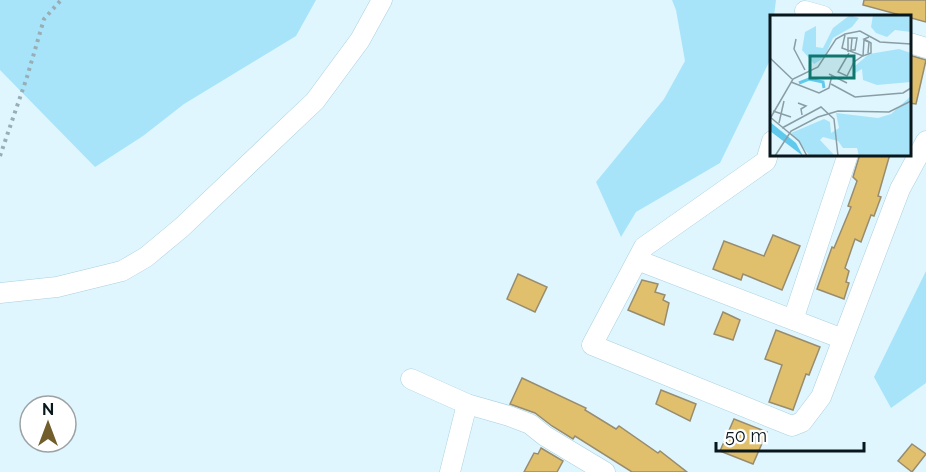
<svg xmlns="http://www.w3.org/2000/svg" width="926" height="472" viewBox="0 0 926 472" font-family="Raleway,sans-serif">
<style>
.green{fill:#a7e4fa}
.building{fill:#e1c06d;stroke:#988c6f;stroke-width:1.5}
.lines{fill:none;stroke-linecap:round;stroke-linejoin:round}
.minor-casing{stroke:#aad0de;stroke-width:21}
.path{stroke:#99adb5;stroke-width:4;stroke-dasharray:3 4.5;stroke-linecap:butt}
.minor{stroke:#fff;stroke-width:20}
.inset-river{fill:none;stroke:#60c9ec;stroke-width:3}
.inset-road{fill:none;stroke:#899da4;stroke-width:1.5}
.view{fill:#0f766e;fill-opacity:0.15;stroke:#0f766e;stroke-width:3}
.inset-edge{fill:none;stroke:#09171c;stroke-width:3}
</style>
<rect width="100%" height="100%" fill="#dff6ff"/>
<!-- green -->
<path class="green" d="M 0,0 L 316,0 L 296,36 L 184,104 L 143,136 L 95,167 L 0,70 Z
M 672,0 L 776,0 L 774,16 L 772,16 L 771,58 L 720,163 L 636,212 L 621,237 L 596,182 L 664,99 L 685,61 L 676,10 Z
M 926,271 L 926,383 L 891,408 L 874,377 Z"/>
<!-- building -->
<path class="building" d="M 864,0 L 926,0 L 926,22 L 863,5 Z
M 909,55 L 926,60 L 916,104 L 909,103 Z
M 860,154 L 890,154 L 878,196 L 881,197 L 874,216 L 871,215 L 861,242 L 855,239 L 845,268 L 849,271 L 846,282 L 849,283 L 844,299 L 817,289 L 832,247 L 834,248 L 851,207 L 848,206 L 857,181 L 853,177 Z
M 773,235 L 800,246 L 782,290 L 743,274 L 741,280 L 713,269 L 724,241 L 764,256 Z
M 518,274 L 547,287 L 535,312 L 507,299 Z
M 642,280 L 658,284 L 655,292 L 665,295 L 663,300 L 669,303 L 664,325 L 628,310 Z
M 723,312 L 740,320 L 733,340 L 714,334 Z
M 776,330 L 820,347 L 809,375 L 806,374 L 793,410 L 769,402 L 782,365 L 765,359 Z
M 522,378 L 586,408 L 585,410 L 616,429 L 619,426 L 658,453 L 660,451 L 687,472 L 632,472 L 575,436 L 573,439 L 552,426 L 535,413 L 510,404 Z
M 661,390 L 696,404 L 690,421 L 656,404 Z
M 734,419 L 767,432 L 753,464 L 720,451 Z
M 912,444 L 926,454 L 912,472 L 898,461 Z
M 541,448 L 563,461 L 557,472 L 524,472 L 534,453 L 538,454 Z"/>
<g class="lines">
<!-- minor casing -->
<g class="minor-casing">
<path id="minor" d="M 805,11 L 823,16
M 910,43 L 926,48
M 772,141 L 766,161 L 644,247 L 592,345 L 792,426 L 802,422 L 821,397 L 900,189 L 926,141
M 637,260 L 843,339
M 0,293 L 57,287 L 122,271 L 146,257 L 181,228 L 315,101 L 360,40 L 382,0
M 793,320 L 848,154
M 411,379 L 467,404 L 509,416 L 530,424 L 545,436 L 605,472
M 450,472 L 467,404"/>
</g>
<!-- path -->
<path class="path" d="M 0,156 L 27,77 L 44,19 L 61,0"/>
<!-- minor -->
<use href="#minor" class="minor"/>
</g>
<!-- overview -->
<g transform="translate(770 15)">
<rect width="141" height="141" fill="#dff6ff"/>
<path d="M 80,0 L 89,3 L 82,12 L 63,23 L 54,43 L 44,49 L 32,35 L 35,17 L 46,11 L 46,32 L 53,33 L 63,13 ZM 103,0 L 141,0 L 141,17 L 125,15 L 117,22 L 106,18 L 101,12 ZM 129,34 L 141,38 L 141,67 L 107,70 L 93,65 L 92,54 L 82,60 L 85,51 L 99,39 ZM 141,81 L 141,141 L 89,141 L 87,133 L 73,133 L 68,126 L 53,122 L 50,125 L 65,141 L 40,141 L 21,118 L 54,104 L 60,107 L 61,118 L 69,113 L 66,98 L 108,103 L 121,99 Z" fill="#a7e4fa"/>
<path d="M 0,107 L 26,128 L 33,141 L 0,116 Z" fill="#60c9ec"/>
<path class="inset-river" d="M 29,68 L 39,64 L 53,67 L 54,73"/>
<path class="inset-road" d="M 75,20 L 72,33 L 93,41 L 101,38 L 101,28 L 94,24 L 99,22M 26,24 L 24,34 L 35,55M 78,37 L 78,23 L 87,23 L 85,35 L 81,35 L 82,23M 79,38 L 68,57 L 77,61 L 84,47 L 94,40M 93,41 L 94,25 L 99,27 L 98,38M 0,43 L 22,64M 59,59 L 77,68M 21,67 L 49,78 L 59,73 L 62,60M 61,69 L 85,82 L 133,78 L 141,73M 28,88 L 36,91 L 31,94 L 32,100M 3,96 L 21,102M 0,102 L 29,126 L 37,141M 1,102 L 23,64 L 48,52 L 66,24 L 75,19 L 90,16 L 110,27 L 141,29M 9,108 L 14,86M 12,113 L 51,92 L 64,104 L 68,141M 5,141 L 21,116 L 48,102 L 68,96 L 119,97 L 141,86"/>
<path class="view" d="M 40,41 L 84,41 L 84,63 L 40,63 Z"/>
<rect width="141" height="141" class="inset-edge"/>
</g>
<!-- north arrow -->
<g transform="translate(48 424)"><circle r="28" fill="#ffffff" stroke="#9da2a4" stroke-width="1.5"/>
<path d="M0-4.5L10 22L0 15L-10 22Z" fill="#725e2d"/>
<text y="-9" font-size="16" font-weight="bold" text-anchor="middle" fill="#09171c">N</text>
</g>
<!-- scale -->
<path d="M716 442v9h148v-9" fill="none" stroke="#09171c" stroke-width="3"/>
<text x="725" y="442" font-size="18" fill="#09171c" stroke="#ffffff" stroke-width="4.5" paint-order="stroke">50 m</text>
</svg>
